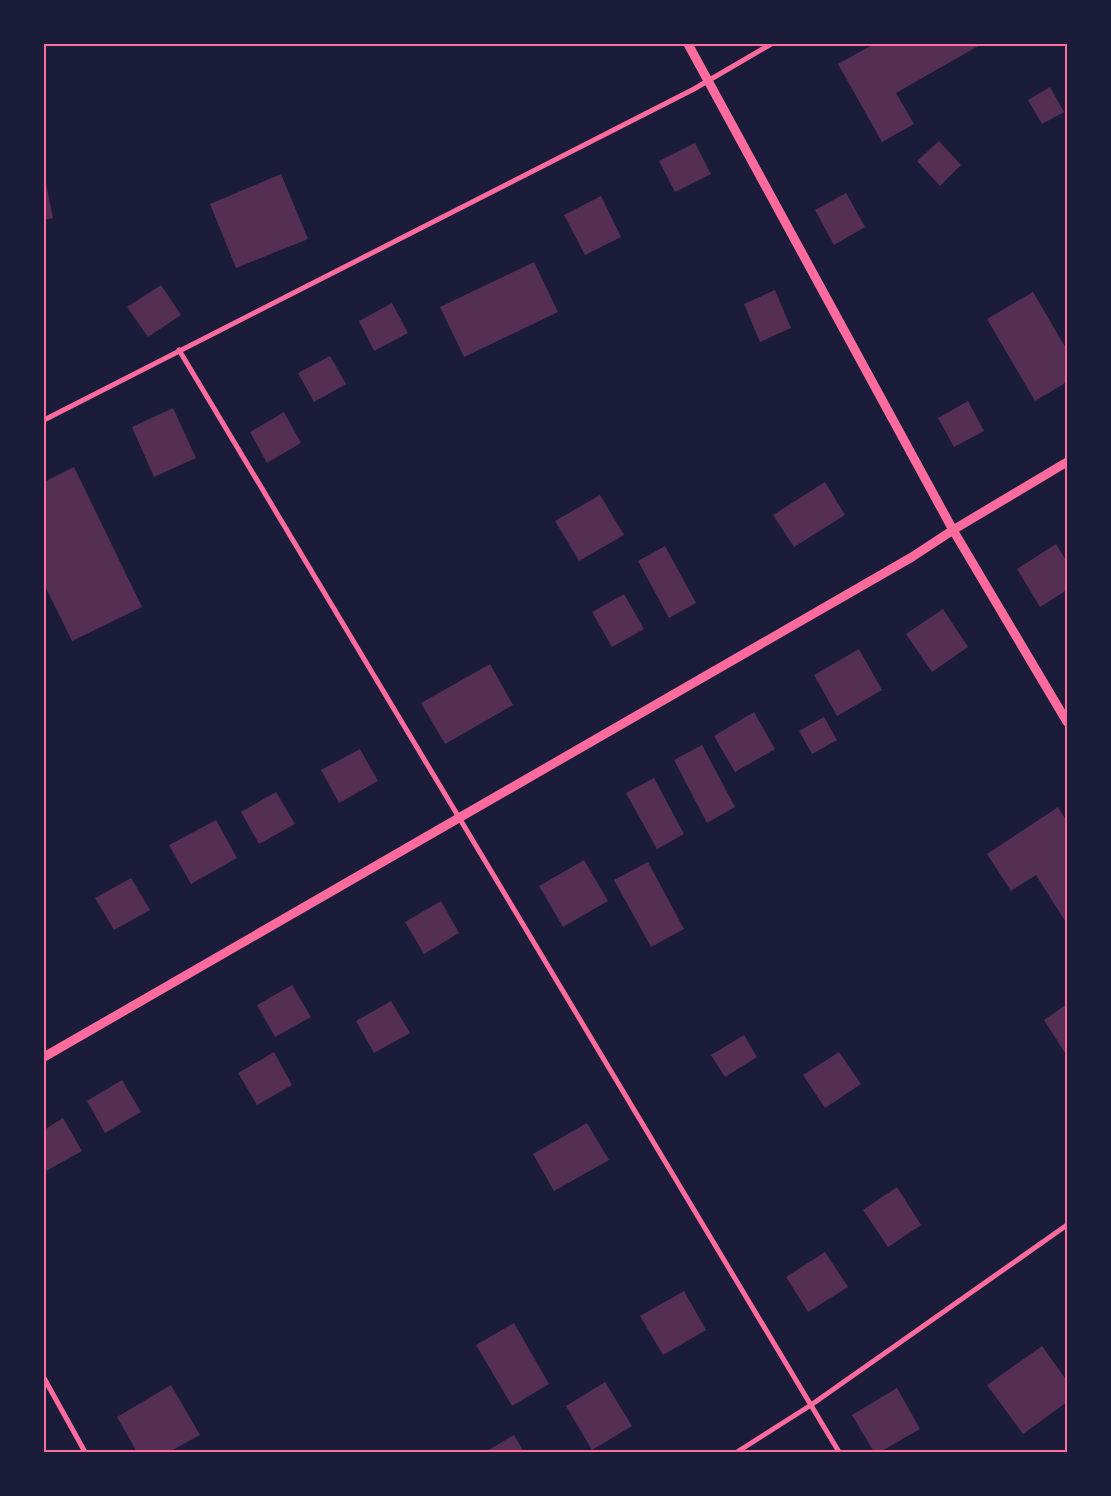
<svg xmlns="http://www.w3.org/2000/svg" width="1111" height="1496" viewBox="0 0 1111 1496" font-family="'DM Sans',sans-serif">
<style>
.building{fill:#542f53}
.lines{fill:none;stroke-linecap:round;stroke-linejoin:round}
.minor{stroke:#ff6b9d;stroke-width:5}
.tertiary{stroke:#ff6b9d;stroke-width:9}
.neatline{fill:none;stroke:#ff6b9d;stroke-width:2}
</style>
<rect width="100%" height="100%" fill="#1b1b3a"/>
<!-- building -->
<path class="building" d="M 874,44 L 979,44 L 980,45 L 896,93 L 914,124 L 882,142 L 838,64 Z
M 1050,87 L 1064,112 L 1042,124 L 1028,100 Z
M 939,141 L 961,165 L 940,186 L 917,161 Z
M 695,143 L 711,174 L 675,192 L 659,161 Z
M 44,174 L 53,218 L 44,220 Z
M 281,174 L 308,239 L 236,268 L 210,204 Z
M 846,193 L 865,227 L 834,245 L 815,210 Z
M 601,196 L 621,237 L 585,255 L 564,215 Z
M 534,262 L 558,312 L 464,357 L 440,307 Z
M 161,285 L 181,315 L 148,337 L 127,307 Z
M 775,290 L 791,328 L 760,342 L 744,304 Z
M 1033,292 L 1067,350 L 1067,382 L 1035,401 L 987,319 Z
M 392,303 L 408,333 L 374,351 L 359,321 Z
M 330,356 L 346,384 L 314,402 L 298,373 Z
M 968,401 L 984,431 L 954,447 L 938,418 Z
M 173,408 L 196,458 L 154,477 L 132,427 Z
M 284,412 L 301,443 L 267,463 L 250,432 Z
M 74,467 L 142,607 L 72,641 L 44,584 L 44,482 Z
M 825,482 L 845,515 L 794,547 L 773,515 Z
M 600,495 L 624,535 L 579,561 L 555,521 Z
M 1056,544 L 1067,562 L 1067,590 L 1040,607 L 1017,569 Z
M 665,546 L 696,603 L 669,618 L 638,561 Z
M 624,594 L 644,629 L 612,647 L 592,612 Z
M 943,609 L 968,647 L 932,672 L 906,634 Z
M 859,649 L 882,690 L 837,716 L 814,675 Z
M 490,664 L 513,705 L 445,744 L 421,703 Z
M 754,712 L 775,749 L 735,772 L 714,736 Z
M 824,717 L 837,740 L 812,754 L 799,731 Z
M 702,745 L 735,807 L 707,823 L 674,760 Z
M 360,749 L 378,781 L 339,803 L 321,770 Z
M 654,778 L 684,834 L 657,849 L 626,793 Z
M 276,792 L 295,824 L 259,844 L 241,812 Z
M 1058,807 L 1067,822 L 1067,924 L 1036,875 L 1011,891 L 987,854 Z
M 216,820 L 237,858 L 191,884 L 169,845 Z
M 584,860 L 608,901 L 563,927 L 539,886 Z
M 648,862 L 684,929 L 651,947 L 614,880 Z
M 131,878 L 150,910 L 114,930 L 95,898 Z
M 441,901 L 459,933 L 424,954 L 405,922 Z
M 292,985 L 311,1017 L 275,1037 L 257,1005 Z
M 391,1001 L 410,1033 L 374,1053 L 356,1021 Z
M 1067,1004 L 1067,1056 L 1044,1020 Z
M 744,1035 L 757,1057 L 725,1077 L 711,1055 Z
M 274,1052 L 292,1085 L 257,1105 L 238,1073 Z
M 839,1052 L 861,1084 L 825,1108 L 803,1075 Z
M 122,1080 L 141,1112 L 105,1133 L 87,1101 Z
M 63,1118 L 82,1151 L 46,1171 L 44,1130 Z
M 587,1123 L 609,1160 L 554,1191 L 533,1154 Z
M 897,1187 L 921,1225 L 888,1247 L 863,1210 Z
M 825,1252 L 848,1287 L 808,1312 L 786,1277 Z
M 684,1291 L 706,1330 L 663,1355 L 640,1316 Z
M 514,1323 L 549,1384 L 512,1406 L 476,1345 Z
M 1042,1346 L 1067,1381 L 1067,1402 L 1023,1434 L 987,1385 Z
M 605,1382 L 632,1426 L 592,1450 L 566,1406 Z
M 171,1385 L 200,1435 L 169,1452 L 137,1452 L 117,1417 Z
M 897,1388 L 920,1429 L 880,1452 L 874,1452 L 852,1415 Z
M 514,1435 L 524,1452 L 485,1452 Z"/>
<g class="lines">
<!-- minor -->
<path class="minor" d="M 179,350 L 839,1452
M 44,420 L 694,89 L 771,44
M 44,1378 L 85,1452
M 737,1452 L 811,1405 L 1067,1225"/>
<!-- tertiary -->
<path class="tertiary" d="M 688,44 L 953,530 L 1067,722
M 44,1057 L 912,557 L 953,530 L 1067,462"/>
</g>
<!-- border -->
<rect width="1111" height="1496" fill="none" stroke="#1b1b3a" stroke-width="90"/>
<rect x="45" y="45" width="1021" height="1406" class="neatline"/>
</svg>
